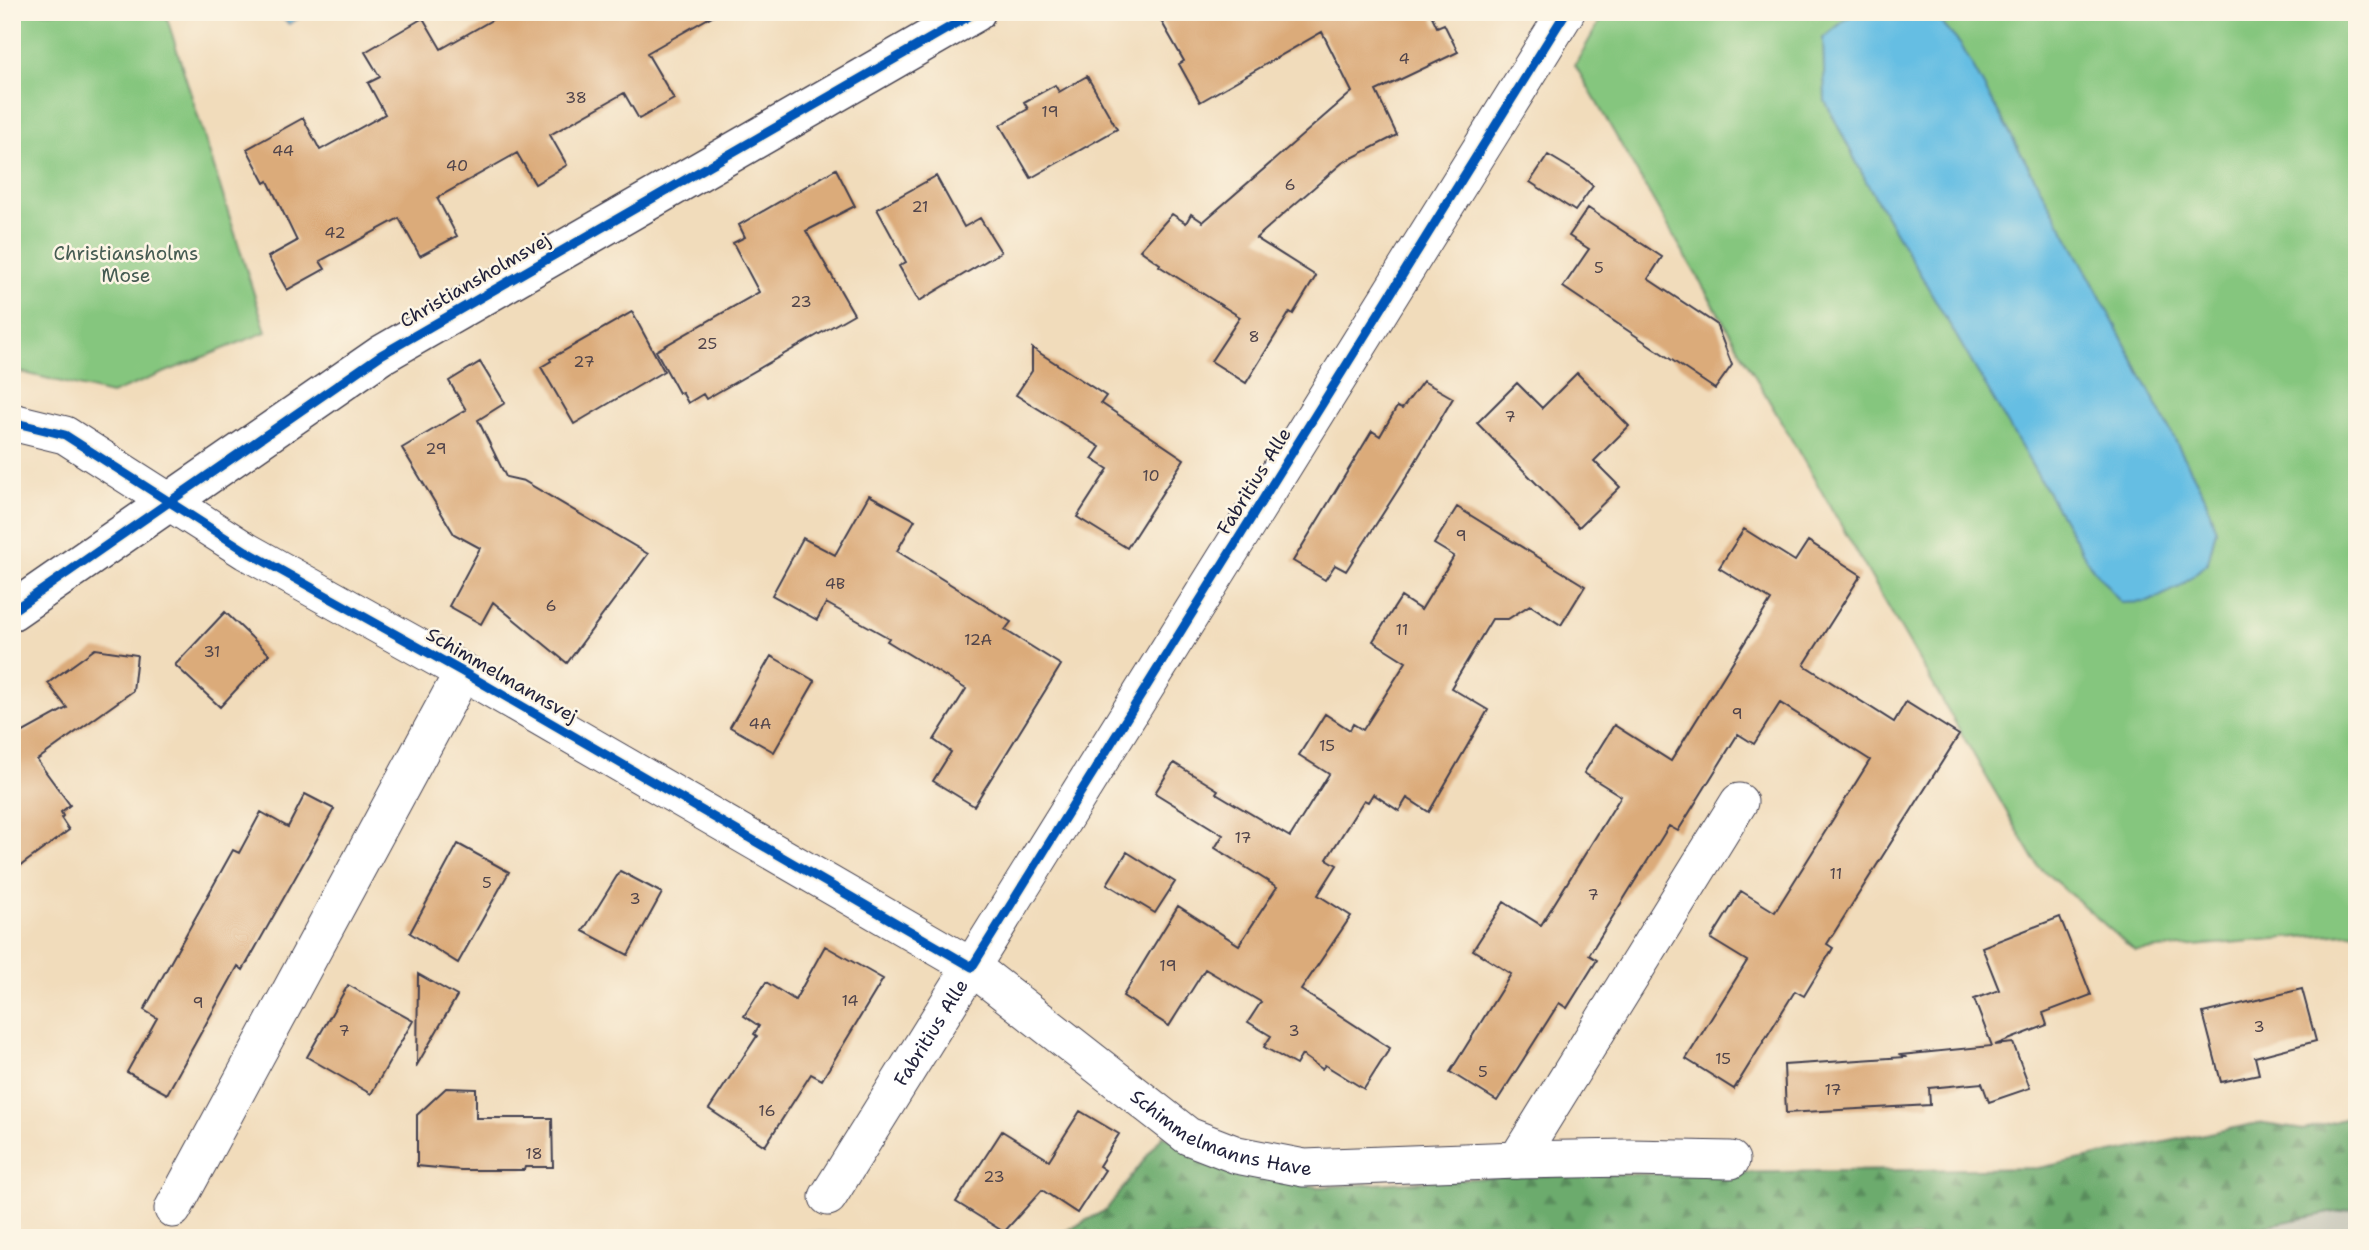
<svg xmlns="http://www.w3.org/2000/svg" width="2369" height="1250" viewBox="0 0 2369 1250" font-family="'Shantell Sans',sans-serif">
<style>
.railway{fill:#c5c5b8}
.forest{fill:url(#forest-firs);stroke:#476654;stroke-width:2}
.park{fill:#85c67e;stroke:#54745c;stroke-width:2}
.water{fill:#65bee3;stroke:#44708f;stroke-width:2}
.building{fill:#dbab7a}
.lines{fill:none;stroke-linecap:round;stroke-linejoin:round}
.minor-casing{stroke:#413e4e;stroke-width:39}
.tertiary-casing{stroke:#413e4e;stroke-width:41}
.minor{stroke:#fff;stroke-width:37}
.tertiary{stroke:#fff;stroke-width:38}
.cycleway-casing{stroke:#fcf5e5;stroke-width:13}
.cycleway{stroke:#0057b8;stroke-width:9}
.labels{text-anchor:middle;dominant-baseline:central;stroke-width:5;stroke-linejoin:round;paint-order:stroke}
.number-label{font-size:16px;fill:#50444b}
.park-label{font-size:19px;fill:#455b52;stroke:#fcf5e5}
.street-label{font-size:19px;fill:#22223b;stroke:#fcf5e5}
</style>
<defs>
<pattern id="forest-firs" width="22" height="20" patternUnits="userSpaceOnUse" patternTransform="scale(1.75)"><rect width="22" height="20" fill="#6cab6d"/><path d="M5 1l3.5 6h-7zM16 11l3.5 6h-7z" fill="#588b5b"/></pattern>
</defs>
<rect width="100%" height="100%" fill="#fcf5e5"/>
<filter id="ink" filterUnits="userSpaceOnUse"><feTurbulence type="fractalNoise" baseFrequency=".0143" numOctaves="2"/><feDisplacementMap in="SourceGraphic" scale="14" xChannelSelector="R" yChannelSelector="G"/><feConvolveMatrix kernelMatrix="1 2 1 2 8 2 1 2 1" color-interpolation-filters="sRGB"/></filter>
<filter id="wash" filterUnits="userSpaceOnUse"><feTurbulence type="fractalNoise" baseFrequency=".00686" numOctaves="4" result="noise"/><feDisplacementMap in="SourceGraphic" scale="28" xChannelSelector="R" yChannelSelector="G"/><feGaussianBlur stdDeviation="1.57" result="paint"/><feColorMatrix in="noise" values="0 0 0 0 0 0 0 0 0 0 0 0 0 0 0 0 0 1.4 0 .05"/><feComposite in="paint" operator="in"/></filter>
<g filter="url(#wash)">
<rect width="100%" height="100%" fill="#f1dcbb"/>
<!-- railway -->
<path class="railway" d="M 2357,1208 L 2357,1238 L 2199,1238 L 2294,1220 Z
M 807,1230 L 943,1238 L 606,1238 Z"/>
<!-- forest -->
<path class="forest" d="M 2357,1115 L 2357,1208 L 2199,1238 L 1053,1238 L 1106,1210 L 1163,1135 L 1240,1174 L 1318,1187 L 1518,1176 L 2038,1168 L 2258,1123 L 2304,1130 Z"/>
<!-- park -->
<path class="park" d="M 12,12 L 165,12 L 266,332 L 111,394 L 12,370 Z
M 1605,12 L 2357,12 L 2357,932 L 2135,951 L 2038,866 L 1575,65 Z"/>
<!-- water -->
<path class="water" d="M 274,12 L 308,12 L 289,24 Z
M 1855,12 L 1932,12 L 1961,45 L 2093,283 L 2205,497 L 2216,530 L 2208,562 L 2180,587 L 2148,602 L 2121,603 L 2090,565 L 1867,183 L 1825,101 L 1823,38 Z"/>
<g id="blocks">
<!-- building -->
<path class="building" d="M 506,12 L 719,12 L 647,53 L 674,99 L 639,119 L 624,93 L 550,135 L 567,165 L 535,184 L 517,153 L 437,198 L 457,236 L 420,256 L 399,218 L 320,261 L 325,269 L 287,290 L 268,257 L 297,241 L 268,181 L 265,183 L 247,149 L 303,118 L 320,150 L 385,114 L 368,83 L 380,77 L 365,52 L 423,18 L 441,49 Z
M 1156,12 L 1430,12 L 1437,27 L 1444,24 L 1458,52 L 1376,91 L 1397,135 L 1342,163 L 1256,238 L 1316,276 L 1293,314 L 1290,312 L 1246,383 L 1211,361 L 1240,317 L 1159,266 L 1160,264 L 1140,250 L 1172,214 L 1186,223 L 1191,214 L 1203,222 L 1352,92 L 1322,32 L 1200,102 L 1179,64 L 1184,61 Z
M 1087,76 L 1117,129 L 1031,178 L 1000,125 L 1028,109 L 1024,102 L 1055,85 L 1059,92 Z
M 1548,155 L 1578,173 L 1593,186 L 1575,211 L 1530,182 Z
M 836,169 L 855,206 L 806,231 L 854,314 L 706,399 L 703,394 L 688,403 L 682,392 L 679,393 L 656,351 L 759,292 L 733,243 L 745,237 L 739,225 Z
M 936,176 L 964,227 L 980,218 L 1001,252 L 919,301 L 899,266 L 906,262 L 877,209 Z
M 1588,208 L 1662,257 L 1648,279 L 1716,324 L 1732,365 L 1715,389 L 1563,287 L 1589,249 L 1569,236 Z
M 632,312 L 664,371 L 574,424 L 541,367 L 551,361 L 550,359 Z
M 1032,348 L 1106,396 L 1101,403 L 1184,459 L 1127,548 L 1077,517 L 1108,469 L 1092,459 L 1100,447 L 1016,395 L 1032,371 Z
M 480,362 L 505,403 L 478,420 L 506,477 L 524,481 L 648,554 L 567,663 L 493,602 L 481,624 L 449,606 L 480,548 L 454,534 L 402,448 L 466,410 L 449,381 Z
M 1577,373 L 1629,426 L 1594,461 L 1620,487 L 1579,527 L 1477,423 L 1517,383 L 1542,408 Z
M 1423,381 L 1453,398 L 1407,476 L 1346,571 L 1335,565 L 1325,580 L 1293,561 L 1372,431 L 1380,436 L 1397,407 L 1402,409 Z
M 869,495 L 915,520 L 897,551 L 1011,622 L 1005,630 L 1061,665 L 974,806 L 933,781 L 951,752 L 934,740 L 966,689 L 887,641 L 889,638 L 826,603 L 817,620 L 772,595 L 803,538 L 835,555 Z
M 1457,507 L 1585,586 L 1561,625 L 1530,605 L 1508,619 L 1492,619 L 1451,688 L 1488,710 L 1429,812 L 1407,798 L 1399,811 L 1373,794 L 1368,802 L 1364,800 L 1327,859 L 1337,865 L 1318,895 L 1351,916 L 1301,990 L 1390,1048 L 1364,1089 L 1325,1065 L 1322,1069 L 1302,1055 L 1296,1065 L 1264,1047 L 1271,1036 L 1248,1022 L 1261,1002 L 1205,969 L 1169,1026 L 1123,996 L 1178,906 L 1239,945 L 1277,887 L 1215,848 L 1223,835 L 1155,793 L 1174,763 L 1218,790 L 1216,793 L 1290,837 L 1329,774 L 1299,755 L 1325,714 L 1350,730 L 1353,724 L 1363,730 L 1406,662 L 1373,641 L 1401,597 L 1421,610 L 1454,556 L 1434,544 Z
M 1744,529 L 1795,561 L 1808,541 L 1861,575 L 1804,665 L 1894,722 L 1906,702 L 1959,735 L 1827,944 L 1833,948 L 1804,996 L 1795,991 L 1734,1089 L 1686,1059 L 1747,961 L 1711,939 L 1741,891 L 1775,912 L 1870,760 L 1780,703 L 1754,744 L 1738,734 L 1678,831 L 1669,826 L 1589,955 L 1597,960 L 1567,1008 L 1559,1003 L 1497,1101 L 1450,1072 L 1511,974 L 1473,950 L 1504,902 L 1541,925 L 1621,796 L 1584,773 L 1614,725 L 1671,761 L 1771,600 L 1719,568 Z
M 225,612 L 269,654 L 220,707 L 175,665 Z
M 95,649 L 137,655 L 133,691 L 37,760 L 70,805 L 61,812 L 63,816 L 61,818 L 69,830 L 12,872 L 12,727 L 18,735 L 67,708 L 48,683 Z
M 771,656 L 815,681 L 774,752 L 730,727 Z
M 305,794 L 334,809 L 243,970 L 238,966 L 167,1094 L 127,1072 L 157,1018 L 144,1010 L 233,850 L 239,853 L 261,812 L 288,827 Z
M 458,844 L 509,872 L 458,963 L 410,933 Z
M 1127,852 L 1175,882 L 1155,913 L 1107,884 Z
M 620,871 L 662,893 L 628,955 L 583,931 Z
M 2060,917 L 2091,995 L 2043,1013 L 2047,1025 L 1995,1045 L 2013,1043 L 2030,1088 L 1989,1102 L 1982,1083 L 1929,1088 L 1930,1105 L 1786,1113 L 1784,1065 L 1905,1057 L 1901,1055 L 1992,1046 L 1974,999 L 1999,990 L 1982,947 Z
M 825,946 L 883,979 L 822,1080 L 811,1074 L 765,1146 L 709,1109 L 757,1036 L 754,1034 L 759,1026 L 744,1016 L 766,982 L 795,1000 Z
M 418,974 L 457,996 L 417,1065 Z
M 348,985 L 413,1021 L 371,1094 L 307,1057 Z
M 2302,989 L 2316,1041 L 2255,1057 L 2259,1074 L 2221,1082 L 2203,1013 Z
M 446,1088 L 476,1089 L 476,1118 L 552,1118 L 553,1167 L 525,1167 L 524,1170 L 461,1170 L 417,1166 L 417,1115 Z
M 1080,1111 L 1119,1134 L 1099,1166 L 1105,1170 L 1077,1213 L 1042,1190 L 1004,1232 L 956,1202 L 1002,1131 L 1049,1160 Z"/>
</g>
</g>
<g filter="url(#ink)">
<use href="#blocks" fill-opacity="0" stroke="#413e4e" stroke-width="2"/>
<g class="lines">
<!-- minor casing -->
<g class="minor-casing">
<g id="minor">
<path id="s1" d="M 12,422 L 65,435 L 246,551 L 463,672 L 972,967 L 1188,1136 L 1237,1155 L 1304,1168 L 1517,1160 L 1739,802"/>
<path d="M 1517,1160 L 1629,1158 L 1731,1160"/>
<path id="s2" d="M 828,1197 L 1566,12"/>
<path d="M 173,1209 L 463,672"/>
</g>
</g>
<!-- tertiary casing -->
<g class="tertiary-casing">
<path id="tertiary" d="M 12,611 L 381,355 L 976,12"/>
</g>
<!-- minor -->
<use href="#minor" class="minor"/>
<!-- tertiary -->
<use href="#tertiary" class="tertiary"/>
<!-- cycleway casing -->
<g class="cycleway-casing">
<path id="cycleway" d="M 12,422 L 65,435 L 246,551 L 463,672 L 972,967 L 1566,12
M 12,611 L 381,355 L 976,12"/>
</g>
<!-- cycleway -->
<use href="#cycleway" class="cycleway"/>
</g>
</g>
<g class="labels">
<!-- number labels -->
<g class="number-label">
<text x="1404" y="58">4</text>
<text x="576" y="97">38</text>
<text x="1050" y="111">19</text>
<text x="283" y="150">44</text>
<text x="457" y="165">40</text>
<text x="1290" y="184">6</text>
<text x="920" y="206">21</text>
<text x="335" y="232">42</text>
<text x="1599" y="267">5</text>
<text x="801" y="301">23</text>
<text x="1254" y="336">8</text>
<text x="707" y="343">25</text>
<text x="584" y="361">27</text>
<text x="1510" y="416">7</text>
<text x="436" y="448">29</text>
<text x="1151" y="475">10</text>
<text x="1461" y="535">9</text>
<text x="835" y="583">4B</text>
<text x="551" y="605">6</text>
<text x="1402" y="629">11</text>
<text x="978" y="639">12A</text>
<text x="212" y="651">31</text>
<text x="1737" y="713">9</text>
<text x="760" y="723">4A</text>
<text x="1327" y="745">15</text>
<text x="1243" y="837">17</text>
<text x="1836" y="873">11</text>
<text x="487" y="882">5</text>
<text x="1593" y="894">7</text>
<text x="635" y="898">3</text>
<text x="1168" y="965">19</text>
<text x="850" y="1000">14</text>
<text x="198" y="1002">9</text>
<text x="2259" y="1026">3</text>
<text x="344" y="1030">7</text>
<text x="1294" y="1030">3</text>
<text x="1723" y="1058">15</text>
<text x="1483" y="1071">5</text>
<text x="1833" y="1089">17</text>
<text x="767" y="1110">16</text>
<text x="534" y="1153">18</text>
<text x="994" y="1176">23</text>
</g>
<!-- park labels -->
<g class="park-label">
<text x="126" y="253">Christiansholms<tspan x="126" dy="22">Mose</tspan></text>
</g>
<!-- street labels -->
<g class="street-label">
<text transform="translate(475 280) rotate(-30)">Christiansholmsvej</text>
<text transform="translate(1254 481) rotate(-58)">Fabritius Alle</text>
<text transform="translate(502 675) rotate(30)">Schimmelmannsvej</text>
<text stroke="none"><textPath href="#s2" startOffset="194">Fabritius Alle</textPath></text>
<text stroke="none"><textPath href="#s1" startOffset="1410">Schimmelmanns Have</textPath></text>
</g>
</g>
<!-- margin -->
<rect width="2369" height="1250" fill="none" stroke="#fcf5e5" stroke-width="42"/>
</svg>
